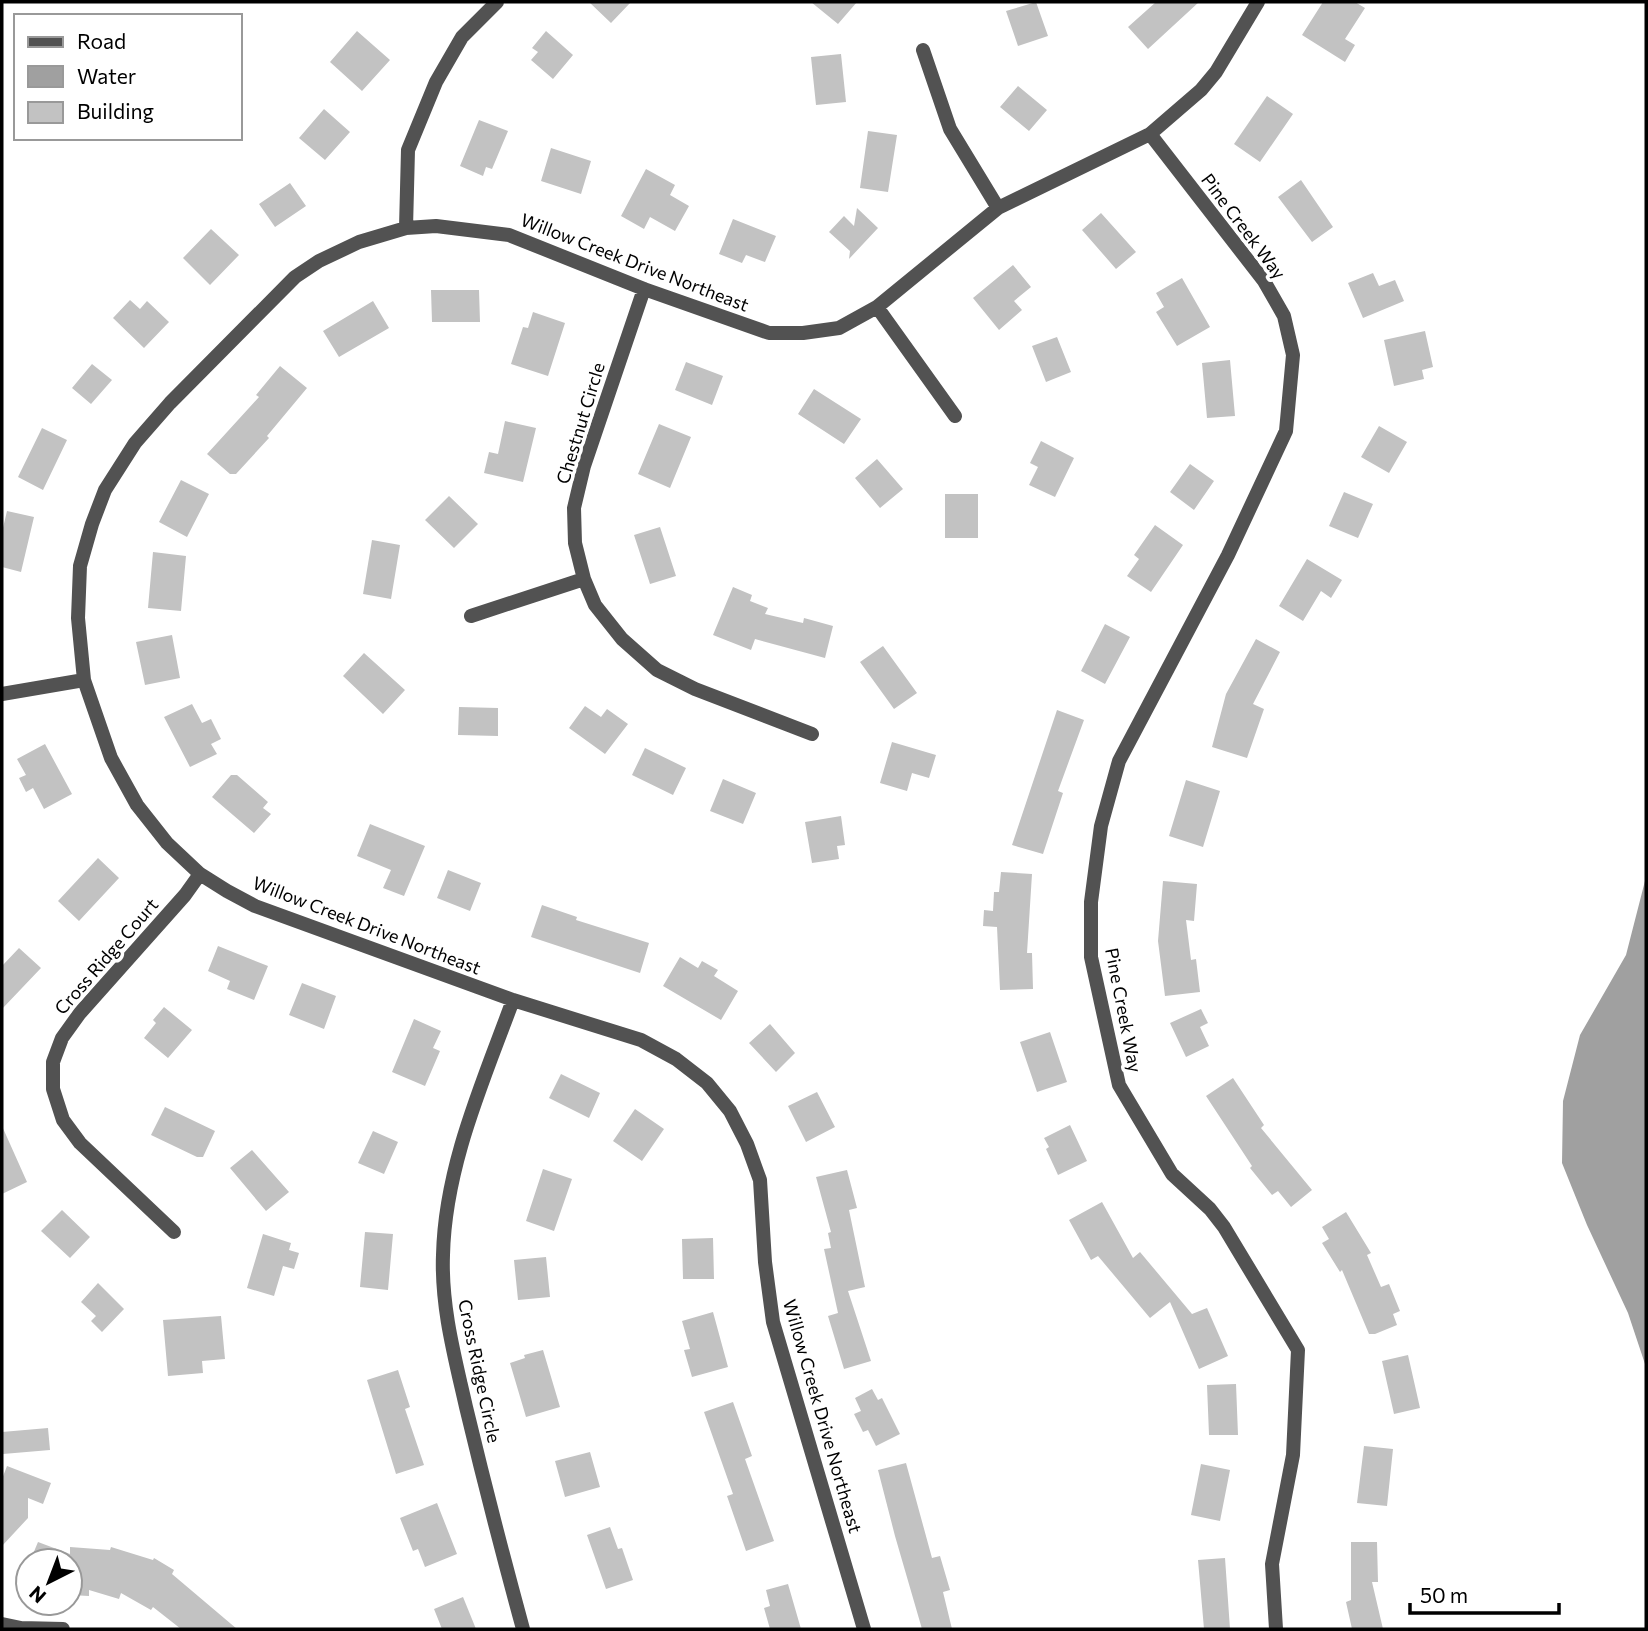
<svg xmlns="http://www.w3.org/2000/svg" width="1648" height="1631" viewBox="0 0 1648 1631" font-family="Commissioner,sans-serif">
<style>
.water{fill:#a0a0a0}
.building{fill:#c2c2c2}
.lines{fill:none;stroke-linecap:round;stroke-linejoin:round}
.street{stroke:#525252;stroke-width:14}
.labels{text-anchor:middle;dominant-baseline:central;stroke-width:7;stroke-linejoin:round;paint-order:stroke}
.street-label{font-size:18px;fill:#000;stroke:#fff}
</style>
<rect width="100%" height="100%" fill="#fff"/>
<!-- water -->
<path class="water" d="M 1646,877 L 1646,1367 L 1628,1313 L 1587,1225 L 1562,1163 L 1563,1101 L 1580,1035 L 1626,955 Z"/>
<!-- building -->
<path class="building" d="M 589,2 L 631,2 L 611,23 Z
M 811,2 L 857,2 L 838,24 Z
M 1036,2 L 1048,36 L 1018,46 L 1006,11 Z
M 1156,2 L 1199,2 L 1148,49 L 1128,27 Z
M 1323,2 L 1355,2 L 1365,8 L 1345,39 L 1355,45 L 1345,62 L 1302,35 Z
M 357,31 L 390,60 L 362,91 L 330,62 Z
M 546,31 L 573,55 L 553,79 L 531,60 L 538,52 L 532,48 Z
M 841,54 L 846,102 L 816,105 L 811,57 Z
M 1018,86 L 1047,110 L 1029,131 L 1000,107 Z
M 1267,96 L 1293,114 L 1260,162 L 1234,144 Z
M 324,109 L 350,132 L 325,160 L 299,138 Z
M 479,120 L 508,131 L 492,169 L 486,167 L 483,176 L 460,166 Z
M 868,131 L 897,135 L 888,192 L 860,188 Z
M 551,148 L 591,161 L 581,194 L 541,181 Z
M 646,169 L 675,185 L 670,195 L 689,206 L 675,231 L 650,217 L 644,229 L 621,216 Z
M 1301,180 L 1333,227 L 1312,242 L 1278,197 Z
M 290,183 L 306,206 L 275,227 L 259,204 Z
M 857,208 L 878,228 L 849,259 L 850,251 L 829,232 L 844,216 L 854,226 Z
M 1101,213 L 1136,252 L 1116,269 L 1082,230 Z
M 733,219 L 776,236 L 765,262 L 746,255 L 742,263 L 719,254 Z
M 211,229 L 239,255 L 210,285 L 183,258 Z
M 1013,265 L 1031,287 L 1014,301 L 1022,310 L 999,330 L 973,298 Z
M 1373,273 L 1379,286 L 1395,280 L 1404,301 L 1363,318 L 1348,283 Z
M 1182,278 L 1210,327 L 1177,346 L 1156,312 L 1164,307 L 1156,293 Z
M 431,290 L 479,290 L 480,322 L 432,322 Z
M 130,300 L 140,309 L 147,301 L 169,322 L 144,348 L 113,318 Z
M 373,301 L 389,328 L 339,357 L 323,331 Z
M 533,312 L 565,323 L 548,376 L 511,364 L 523,327 L 528,328 Z
M 1425,331 L 1433,367 L 1422,370 L 1424,379 L 1394,386 L 1384,340 Z
M 1057,337 L 1071,372 L 1046,382 L 1032,346 Z
M 1230,360 L 1235,416 L 1207,418 L 1202,363 Z
M 686,362 L 723,376 L 712,405 L 675,390 Z
M 92,364 L 112,380 L 91,404 L 72,388 Z
M 280,366 L 307,388 L 267,436 L 269,438 L 236,474 L 230,474 L 207,454 L 259,397 L 256,395 Z
M 814,389 L 861,419 L 844,444 L 798,414 Z
M 505,421 L 536,428 L 523,482 L 484,473 L 489,452 L 498,454 Z
M 659,424 L 691,437 L 670,488 L 638,474 Z
M 1379,426 L 1407,442 L 1389,473 L 1361,457 Z
M 42,428 L 67,440 L 43,490 L 18,477 Z
M 1041,441 L 1074,458 L 1055,497 L 1029,485 L 1038,467 L 1030,463 Z
M 877,459 L 903,489 L 880,508 L 855,478 Z
M 1190,464 L 1214,481 L 1194,510 L 1170,492 Z
M 181,480 L 209,494 L 187,537 L 159,522 Z
M 1344,492 L 1373,504 L 1358,538 L 1329,526 Z
M 945,494 L 978,494 L 978,538 L 945,538 Z
M 449,496 L 478,524 L 454,548 L 425,520 Z
M 7,511 L 34,517 L 21,572 L 2,567 L 2,532 Z
M 1155,525 L 1183,545 L 1151,592 L 1127,576 L 1139,559 L 1134,555 Z
M 660,527 L 676,576 L 650,584 L 634,535 Z
M 372,540 L 400,545 L 391,599 L 363,594 Z
M 153,552 L 186,556 L 181,611 L 148,608 Z
M 1307,559 L 1342,580 L 1331,598 L 1321,591 L 1303,621 L 1279,606 Z
M 733,587 L 752,595 L 750,601 L 768,608 L 765,614 L 803,623 L 804,618 L 833,626 L 825,658 L 755,639 L 751,650 L 713,635 Z
M 1105,624 L 1130,637 L 1105,684 L 1081,671 Z
M 172,635 L 180,678 L 145,685 L 136,642 Z
M 1256,639 L 1280,652 L 1253,704 L 1264,709 L 1247,758 L 1212,747 L 1226,694 Z
M 883,646 L 917,693 L 894,709 L 860,662 Z
M 364,653 L 405,690 L 383,714 L 343,676 Z
M 192,704 L 202,723 L 211,719 L 221,739 L 211,744 L 217,754 L 190,767 L 164,717 Z
M 585,706 L 601,717 L 607,709 L 628,724 L 605,754 L 569,728 Z
M 459,707 L 498,708 L 498,736 L 458,735 Z
M 1057,710 L 1084,720 L 1058,791 L 1063,793 L 1043,854 L 1012,845 Z
M 892,742 L 936,755 L 929,778 L 912,773 L 907,791 L 880,783 Z
M 45,744 L 72,794 L 44,809 L 33,788 L 26,792 L 19,778 L 26,775 L 17,759 Z
M 645,748 L 686,768 L 673,795 L 632,775 Z
M 231,775 L 237,775 L 268,802 L 263,808 L 271,814 L 254,833 L 212,797 Z
M 723,779 L 756,793 L 743,824 L 710,811 Z
M 1186,780 L 1220,791 L 1203,847 L 1169,836 Z
M 841,816 L 845,845 L 837,846 L 839,859 L 812,863 L 805,822 Z
M 370,824 L 425,846 L 404,896 L 383,888 L 391,870 L 357,856 Z
M 98,858 L 119,878 L 79,921 L 58,901 Z
M 448,870 L 481,883 L 470,911 L 437,898 Z
M 1001,872 L 1032,874 L 1027,953 L 1032,953 L 1033,989 L 1000,990 L 997,927 L 983,926 L 984,910 L 993,911 L 994,892 L 999,892 Z
M 1163,881 L 1197,884 L 1194,921 L 1186,920 L 1191,960 L 1196,959 L 1200,992 L 1165,996 L 1158,941 Z
M 542,905 L 577,917 L 576,920 L 649,943 L 640,973 L 531,937 Z
M 218,946 L 268,966 L 254,1000 L 227,989 L 230,981 L 208,971 Z
M 19,948 L 41,968 L 2,1009 L 2,966 Z
M 680,957 L 698,968 L 702,961 L 718,970 L 714,976 L 738,991 L 721,1020 L 663,986 Z
M 302,983 L 336,996 L 324,1029 L 289,1015 Z
M 164,1007 L 192,1030 L 168,1058 L 144,1038 L 156,1023 L 153,1020 Z
M 1201,1009 L 1208,1023 L 1200,1027 L 1209,1046 L 1186,1057 L 1170,1023 Z
M 414,1019 L 441,1031 L 433,1048 L 440,1051 L 425,1086 L 392,1072 Z
M 770,1024 L 795,1053 L 776,1072 L 749,1043 Z
M 1050,1032 L 1067,1082 L 1037,1092 L 1020,1042 Z
M 561,1074 L 600,1093 L 589,1118 L 549,1098 Z
M 1233,1078 L 1264,1125 L 1261,1128 L 1312,1190 L 1291,1207 L 1278,1191 L 1272,1195 L 1250,1168 L 1252,1166 L 1206,1096 Z
M 817,1092 L 835,1127 L 806,1142 L 788,1106 Z
M 165,1107 L 215,1131 L 203,1157 L 197,1157 L 151,1135 Z
M 635,1109 L 664,1129 L 642,1161 L 613,1141 Z
M 1070,1125 L 1087,1161 L 1058,1175 L 1046,1149 L 1049,1147 L 1044,1138 Z
M 2,1126 L 27,1182 L 2,1194 Z
M 373,1131 L 398,1142 L 384,1174 L 358,1163 Z
M 252,1150 L 289,1192 L 266,1211 L 230,1168 Z
M 543,1169 L 572,1179 L 554,1231 L 526,1221 Z
M 847,1170 L 857,1208 L 849,1210 L 865,1287 L 848,1291 L 871,1361 L 844,1369 L 828,1316 L 838,1313 L 824,1249 L 831,1248 L 828,1233 L 831,1232 L 816,1177 Z
M 1102,1202 L 1133,1258 L 1140,1252 L 1192,1314 L 1207,1308 L 1228,1356 L 1199,1369 L 1170,1302 L 1150,1318 L 1098,1256 L 1091,1260 L 1069,1220 Z
M 62,1210 L 90,1237 L 70,1258 L 41,1231 Z
M 1346,1212 L 1371,1253 L 1367,1255 L 1381,1287 L 1389,1284 L 1400,1311 L 1393,1314 L 1397,1325 L 1375,1334 L 1369,1334 L 1342,1270 L 1340,1272 L 1322,1243 L 1329,1239 L 1322,1227 Z
M 365,1232 L 393,1234 L 388,1290 L 360,1287 Z
M 263,1234 L 291,1243 L 289,1250 L 299,1253 L 294,1269 L 283,1266 L 274,1296 L 247,1288 Z
M 713,1238 L 714,1279 L 683,1279 L 682,1239 Z
M 546,1257 L 550,1297 L 518,1300 L 514,1260 Z
M 98,1283 L 124,1309 L 102,1332 L 91,1321 L 96,1316 L 81,1302 Z
M 713,1312 L 728,1367 L 692,1377 L 684,1350 L 690,1349 L 682,1321 Z
M 221,1316 L 225,1359 L 202,1361 L 203,1373 L 168,1376 L 163,1320 Z
M 543,1350 L 560,1407 L 526,1417 L 510,1363 L 525,1358 L 524,1355 Z
M 1408,1355 L 1420,1408 L 1394,1414 L 1382,1361 Z
M 398,1370 L 410,1407 L 405,1409 L 424,1465 L 396,1474 L 367,1380 Z
M 1236,1384 L 1238,1435 L 1209,1435 L 1207,1385 Z
M 872,1389 L 878,1400 L 882,1398 L 900,1434 L 876,1446 L 868,1430 L 863,1432 L 854,1414 L 861,1411 L 855,1398 Z
M 733,1402 L 752,1456 L 745,1459 L 774,1541 L 746,1551 L 727,1496 L 733,1494 L 704,1412 Z
M 48,1428 L 50,1450 L 3,1454 L 2,1432 Z
M 1364,1446 L 1393,1449 L 1387,1506 L 1357,1503 Z
M 590,1452 L 600,1487 L 565,1497 L 555,1461 Z
M 906,1463 L 932,1558 L 940,1556 L 950,1590 L 943,1592 L 952,1629 L 922,1629 L 895,1536 L 878,1470 Z
M 1201,1464 L 1230,1470 L 1220,1521 L 1191,1515 Z
M 7,1466 L 51,1483 L 43,1504 L 28,1498 L 28,1518 L 2,1546 L 2,1479 Z
M 437,1503 L 457,1554 L 425,1567 L 418,1549 L 413,1551 L 400,1518 Z
M 610,1527 L 618,1549 L 622,1548 L 633,1580 L 606,1589 L 587,1535 Z
M 38,1542 L 70,1554 L 70,1547 L 110,1550 L 111,1547 L 153,1560 L 154,1558 L 174,1570 L 172,1574 L 237,1629 L 181,1629 L 153,1607 L 151,1610 L 121,1593 L 119,1599 L 89,1590 L 89,1596 L 70,1595 L 70,1561 L 30,1561 Z
M 1351,1542 L 1377,1542 L 1378,1582 L 1372,1582 L 1383,1629 L 1352,1629 L 1346,1602 L 1351,1600 Z
M 1225,1558 L 1230,1629 L 1204,1629 L 1198,1560 Z
M 788,1584 L 801,1629 L 770,1629 L 764,1608 L 770,1606 L 766,1590 Z
M 463,1597 L 476,1629 L 442,1629 L 434,1609 Z"/>
<g class="lines">
<!-- street -->
<path class="street" d="M 923,50 L 950,129 L 998,208
M 1150,134 L 1264,281 L 1284,316 L 1293,355 L 1286,431 L 1228,555 L 1119,761 L 1101,826 L 1091,902 L 1091,957 L 1119,1085 L 1172,1174 L 1210,1209 L 1224,1227 L 1298,1350 L 1293,1455 L 1272,1564 L 1276,1629
M 406,228 L 408,150 L 436,82 L 462,37 L 497,2
M 644,289 L 584,466 L 574,508 L 575,543 L 584,579 L 595,605 L 622,639 L 657,670 L 695,689 L 812,734
M 877,307 L 955,416
M 471,616 L 584,579
M 2,694 L 84,680
M 513,1000 C 483,1082 445,1166 443,1255 C 441,1307 455,1358 466,1407 C 484,1482 503,1556 523,1629
M 174,1232 L 80,1143 L 63,1120 L 53,1089 L 53,1062 L 62,1038 L 80,1013 L 185,895 L 200,874
M 2,1624 L 21,1628 L 63,1629
M 864,1629 L 773,1322 L 765,1262 L 760,1180 L 747,1144 L 730,1111 L 707,1083 L 676,1059 L 641,1040 L 513,1000 L 255,906 L 227,891 L 200,874 L 167,843 L 137,805 L 111,758 L 84,680 L 78,618 L 80,566 L 92,524 L 105,490 L 135,443 L 170,403 L 295,277 L 319,261 L 359,242 L 406,228 L 436,226 L 509,235 L 644,289 L 769,333 L 803,333 L 839,328 L 877,307 L 998,208 L 1150,134 L 1201,90 L 1216,72 L 1258,2"/>
</g>
<g class="labels">
<!-- street labels -->
<g class="street-label">
<text transform="translate(1244 226) rotate(53)">Pine Creek Way</text>
<text transform="translate(635 262) rotate(21)">Willow Creek Drive Northeast</text>
<text transform="translate(580 423) rotate(-73)">Chestnut Circle</text>
<text transform="translate(367 925) rotate(21)">Willow Creek Drive Northeast</text>
<text transform="translate(106 956) rotate(-49)">Cross Ridge Court</text>
<text transform="translate(1124 1010) rotate(79)">Pine Creek Way</text>
<text transform="translate(480 1371) rotate(78)">Cross Ridge Circle</text>
<text transform="translate(823 1416) rotate(74)">Willow Creek Drive Northeast</text>
</g>
</g>
<!-- border -->
<rect width="1648" height="1631" fill="none" stroke="#000000" stroke-width="7"/>
<!-- legend -->
<rect x="14" y="14" width="228" height="126" fill="#ffffff" stroke="#999999" stroke-width="2"/>
<rect x="28" y="37" width="35" height="10" fill="#525252" stroke="#999999" stroke-width="2"/>
<text x="77" y="49" font-size="21" fill="#000000">Road</text>
<rect x="28" y="66" width="35" height="21" fill="#a0a0a0" stroke="#999999" stroke-width="2"/>
<text x="77" y="84" font-size="21" fill="#000000">Water</text>
<rect x="28" y="102" width="35" height="21" fill="#c2c2c2" stroke="#999999" stroke-width="2"/>
<text x="77" y="119" font-size="21" fill="#000000">Building</text>
<!-- north arrow -->
<g transform="translate(49 1582) rotate(222)"><circle r="33" fill="#ffffff" stroke="#999999" stroke-width="2"/>
<path d="M0-5L12 26L0 18L-12 26Z" fill="#000000"/>
<text y="-10" font-size="19" font-weight="bold" text-anchor="middle" fill="#000000">N</text>
</g>
<!-- scale -->
<path d="M1410 1603v10h149v-10" fill="none" stroke="#000000" stroke-width="3.5"/>
<text x="1420" y="1603" font-size="21" fill="#000000" stroke="#ffffff" stroke-width="5" paint-order="stroke">50 m</text>
</svg>
